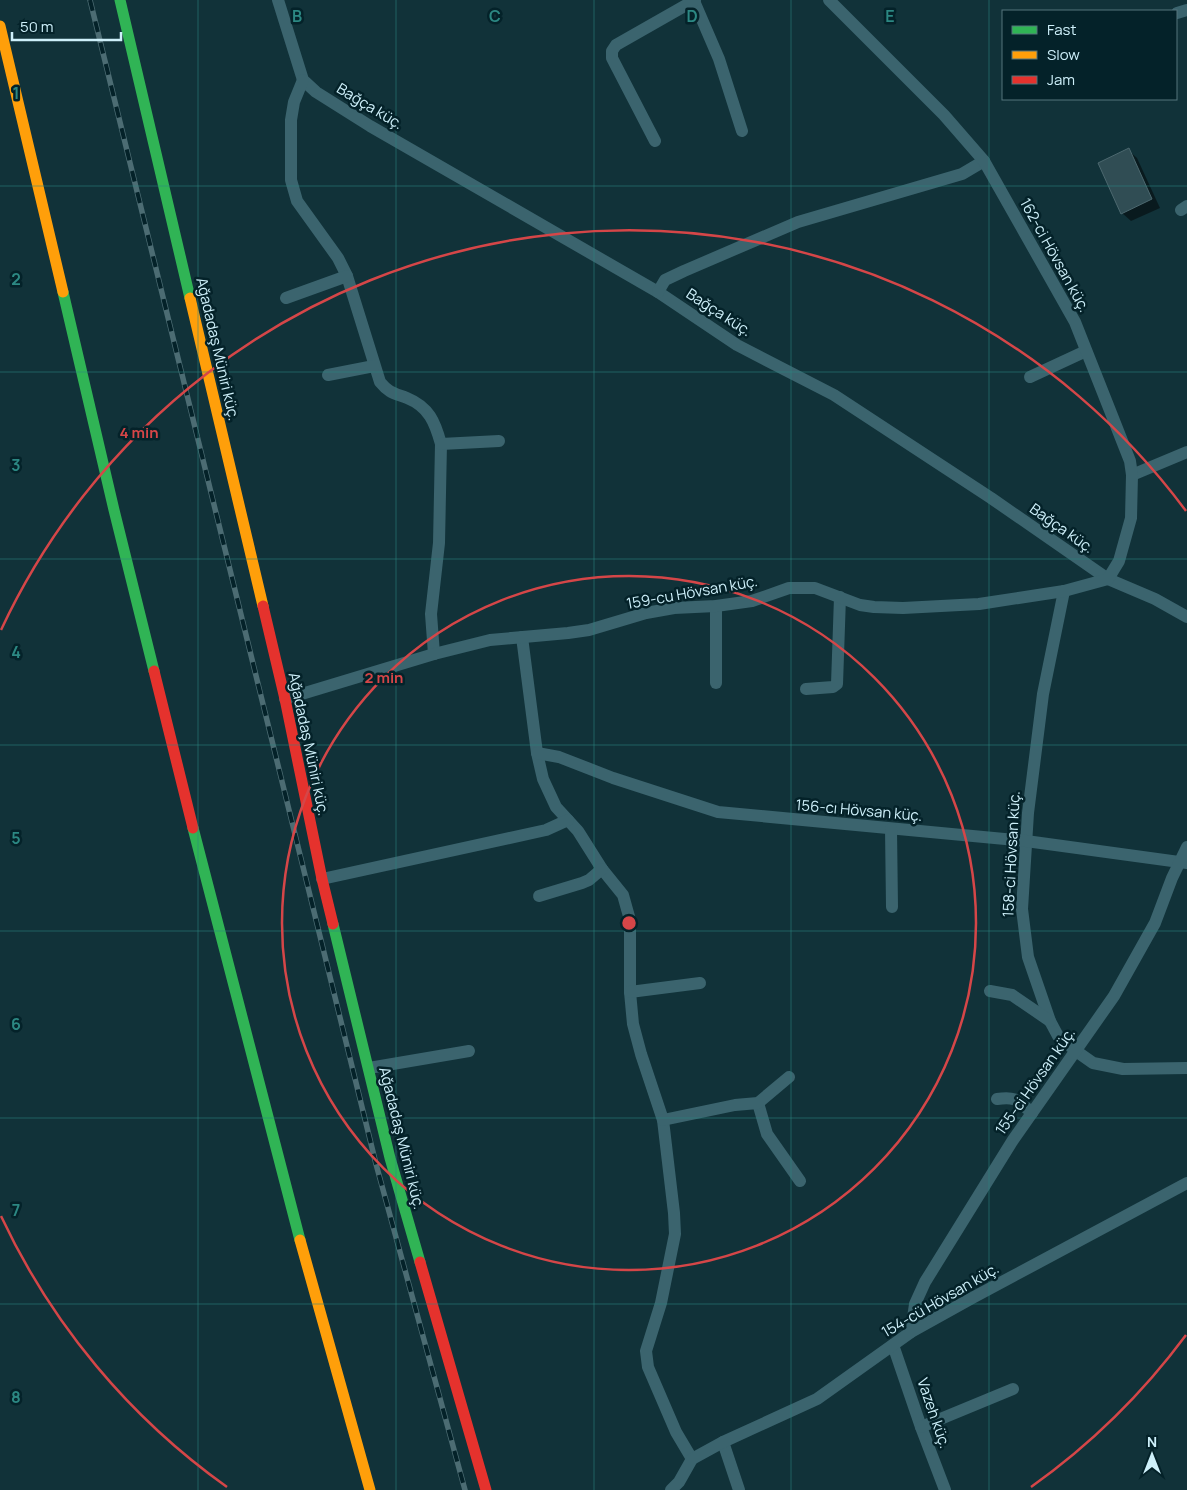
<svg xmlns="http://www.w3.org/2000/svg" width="1187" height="1490" font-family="Manrope,sans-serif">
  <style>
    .shadow { fill: #0007 }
    .building { fill: #304d54; stroke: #4c686f }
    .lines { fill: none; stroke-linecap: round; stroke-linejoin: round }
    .street { stroke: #3b646e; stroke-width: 12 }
    .fast { stroke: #30b455; stroke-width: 11 }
    .slow { stroke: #ff9f0a; stroke-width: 11 }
    .jam { stroke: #e5322d; stroke-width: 11 }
    .rail-casing { stroke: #4c6c73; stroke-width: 5.5 }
    .rail { stroke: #042229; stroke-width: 4; stroke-dasharray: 11; stroke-linecap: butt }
    .grid { fill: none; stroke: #2c8883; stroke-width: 1; stroke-opacity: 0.55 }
    .ring { fill: none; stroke: #d54648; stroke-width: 2.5 }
    .labels { text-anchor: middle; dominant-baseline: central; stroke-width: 5; stroke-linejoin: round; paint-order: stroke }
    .street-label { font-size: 15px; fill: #cef0fa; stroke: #042229 }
    .grid-label { font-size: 16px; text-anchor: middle; font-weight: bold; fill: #2c8883; stroke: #042229; stroke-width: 5; stroke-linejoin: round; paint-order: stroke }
    .centre { fill: #d54648; stroke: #042229; stroke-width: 2.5 }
    .ring-label { font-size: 15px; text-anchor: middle; font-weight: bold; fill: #d54648; stroke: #042229; stroke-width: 5; stroke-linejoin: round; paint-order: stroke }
  </style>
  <rect width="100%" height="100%" fill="#113239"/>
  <path class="shadow" d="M1128,150l9,8 23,50 -29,13 -9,-8z"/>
  <path class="building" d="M1129,148l23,51 -31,15 -23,-51z"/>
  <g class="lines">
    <g class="street">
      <path d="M278,0l25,80 13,12 54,34 288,166 79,53 97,50 157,103 117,81 47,20 32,18"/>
      <path d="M694,1l25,58 23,72"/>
      <path d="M1177,13l10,-3"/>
      <path d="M303,80l-9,22 -3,18v60l6,21 41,57 9,18 33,106c9,11 14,11 27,16 22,9 28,24 34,46l-2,99 -8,71 3,40"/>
      <path d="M655,141l-43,-83v-7l4,-6 79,-45"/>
      <path d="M1181,210l6,-4"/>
      <path d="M658,292l7,-12 19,-9 114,-49 164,-48 22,-13"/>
      <path d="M286,298l61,-22"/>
      <path d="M328,375l46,-9"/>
      <path d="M1030,377l56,-26"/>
      <path d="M441,444l58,-3"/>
      <path d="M1132,475l55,-23"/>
      <path d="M1064,591l-21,103 -15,119 -6,96 6,48 22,64 8,15 18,15 17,12 30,6 64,-1"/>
      <path d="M716,606v77"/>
      <path d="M522,637l15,116 6,26 13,28 22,24 24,38 21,26 7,25v72l3,32 8,30 22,66 11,93 1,21 -14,69 -15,48 2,16 28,65 16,27"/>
      <path d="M806,689l27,-2 4,-3 3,-87"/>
      <path d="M285,699l149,-45 56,-14 78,-7 21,-3 57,-17 28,-5 42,-2 36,-5 37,-13h26l45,17 14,2 29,1 76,-4 85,-13 44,-12 11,-18 12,-43 1,-43 -2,-14 -55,-139 -91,-161 -40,-46 -115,-115"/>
      <path d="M537,753l22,4 54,21 105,34 308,29 161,22"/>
      <path d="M891,829l1,78"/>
      <path d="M322,879l224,-49 22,-10"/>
      <path d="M539,896l43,-13 7,-3 13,-11"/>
      <path d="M990,991l22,4 38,26"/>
      <path d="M630,992l70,-9"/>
      <path d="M369,1068l100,-17"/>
      <path d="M997,1099c20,-3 21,2 35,14"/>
      <path d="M758,1103l9,31 33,47"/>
      <path d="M663,1120l72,-15 23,-2 31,-26"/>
      <path d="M911,1332l4,-28 10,-22 88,-142 101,-144 41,-73 17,-45 15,-31"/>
      <path d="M893,1345l28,82 24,63"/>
      <path d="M921,1427l92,-38"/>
      <path d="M723,1442l16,48"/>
      <path d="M671,1490l8,-8 13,-23 31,-17 94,-43 94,-67 63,-35 213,-114"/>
    </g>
    <g class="fast">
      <path d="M120,0l70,298"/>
      <path d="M63,292l51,218 40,161"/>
      <path d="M193,828l107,412"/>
      <path d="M333,924l57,234 30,104"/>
    </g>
    <g class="slow">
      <path d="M0,26l63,266"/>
      <path d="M190,298l73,308"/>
      <path d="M300,1240l70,250"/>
    </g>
    <g class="jam">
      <path d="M263,606l22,93 37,180 11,45"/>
      <path d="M154,671l39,157"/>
      <path d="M420,1262l66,228"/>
    </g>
    <defs>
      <path id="rail" d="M90,0l286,1164 89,326"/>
    </defs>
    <use href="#rail" class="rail-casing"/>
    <use href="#rail" class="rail"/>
  </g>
  <path class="grid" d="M198,0v1490M396,0v1490M594,0v1490M791,0v1490M989,0v1490M0,186h1187M0,372h1187M0,559h1187M0,745h1187M0,931h1187M0,1118h1187M0,1304h1187"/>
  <g class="ring">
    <circle cx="629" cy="923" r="347"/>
    <path d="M1186 1335A693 693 0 0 1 1031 1487M227 1487A693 693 0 0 1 1 1216M1 630A693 693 0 0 1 1186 511"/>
  </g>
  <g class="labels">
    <g class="street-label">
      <text transform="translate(370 106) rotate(31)">Bağça küç.</text>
      <text transform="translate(1055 255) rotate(61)">162-ci Hövsan küç.</text>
      <text transform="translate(719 312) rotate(33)">Bağça küç.</text>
      <text transform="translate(218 349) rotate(77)">Ağadadaş Müniri küç.</text>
      <text transform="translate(1062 528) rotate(35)">Bağça küç.</text>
      <text transform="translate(692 592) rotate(-10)">159-cu Hövsan küç.</text>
      <text transform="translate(309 744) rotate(78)">Ağadadaş Müniri küç.</text>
      <text transform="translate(859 810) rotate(5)">156-cı Hövsan küç.</text>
      <text transform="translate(1011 854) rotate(-87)">158-ci Hövsan küç.</text>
      <text transform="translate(1035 1081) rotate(-55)">155-ci Hövsan küç.</text>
      <text transform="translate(402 1138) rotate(76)">Ağadadaş Müniri küç.</text>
      <text transform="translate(940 1300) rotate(-30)">154-cü Hövsan küç.</text>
      <text transform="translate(934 1413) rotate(71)">Vazeh küç.</text>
    </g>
  </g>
  <g class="grid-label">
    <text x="297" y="22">B</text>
    <text x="495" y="22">C</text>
    <text x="692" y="22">D</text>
    <text x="890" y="22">E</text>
    <text x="16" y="99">1</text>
    <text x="16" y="285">2</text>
    <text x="16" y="471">3</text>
    <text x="16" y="658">4</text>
    <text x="16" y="844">5</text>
    <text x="16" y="1030">6</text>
    <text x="16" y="1216">7</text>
    <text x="16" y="1403">8</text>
  </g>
  <circle cx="629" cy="923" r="8" class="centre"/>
  <g class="ring-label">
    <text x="139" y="438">4 min</text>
    <text x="384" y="683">2 min</text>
  </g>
  <rect x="1002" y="10" width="175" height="90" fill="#042229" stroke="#55747d"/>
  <rect x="1012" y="26" width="25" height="8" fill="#30b455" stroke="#55747d"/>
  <text x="1047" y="35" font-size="15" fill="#cef0fa">Fast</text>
  <rect x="1012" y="51" width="25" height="8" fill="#ff9f0a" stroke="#55747d"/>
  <text x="1047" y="60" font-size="15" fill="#cef0fa">Slow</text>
  <rect x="1012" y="76" width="25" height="8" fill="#e5322d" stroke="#55747d"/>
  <text x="1047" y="85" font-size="15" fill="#cef0fa">Jam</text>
  <g transform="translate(1152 1455)" stroke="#042229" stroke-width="4" paint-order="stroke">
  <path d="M0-4L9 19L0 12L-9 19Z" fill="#cef0fa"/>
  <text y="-8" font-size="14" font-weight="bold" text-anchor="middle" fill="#cef0fa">N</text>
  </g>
  <path d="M12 32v8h109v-8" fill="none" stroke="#cef0fa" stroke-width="2.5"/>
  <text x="20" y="32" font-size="15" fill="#cef0fa" stroke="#042229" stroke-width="4" paint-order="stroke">50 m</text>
</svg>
